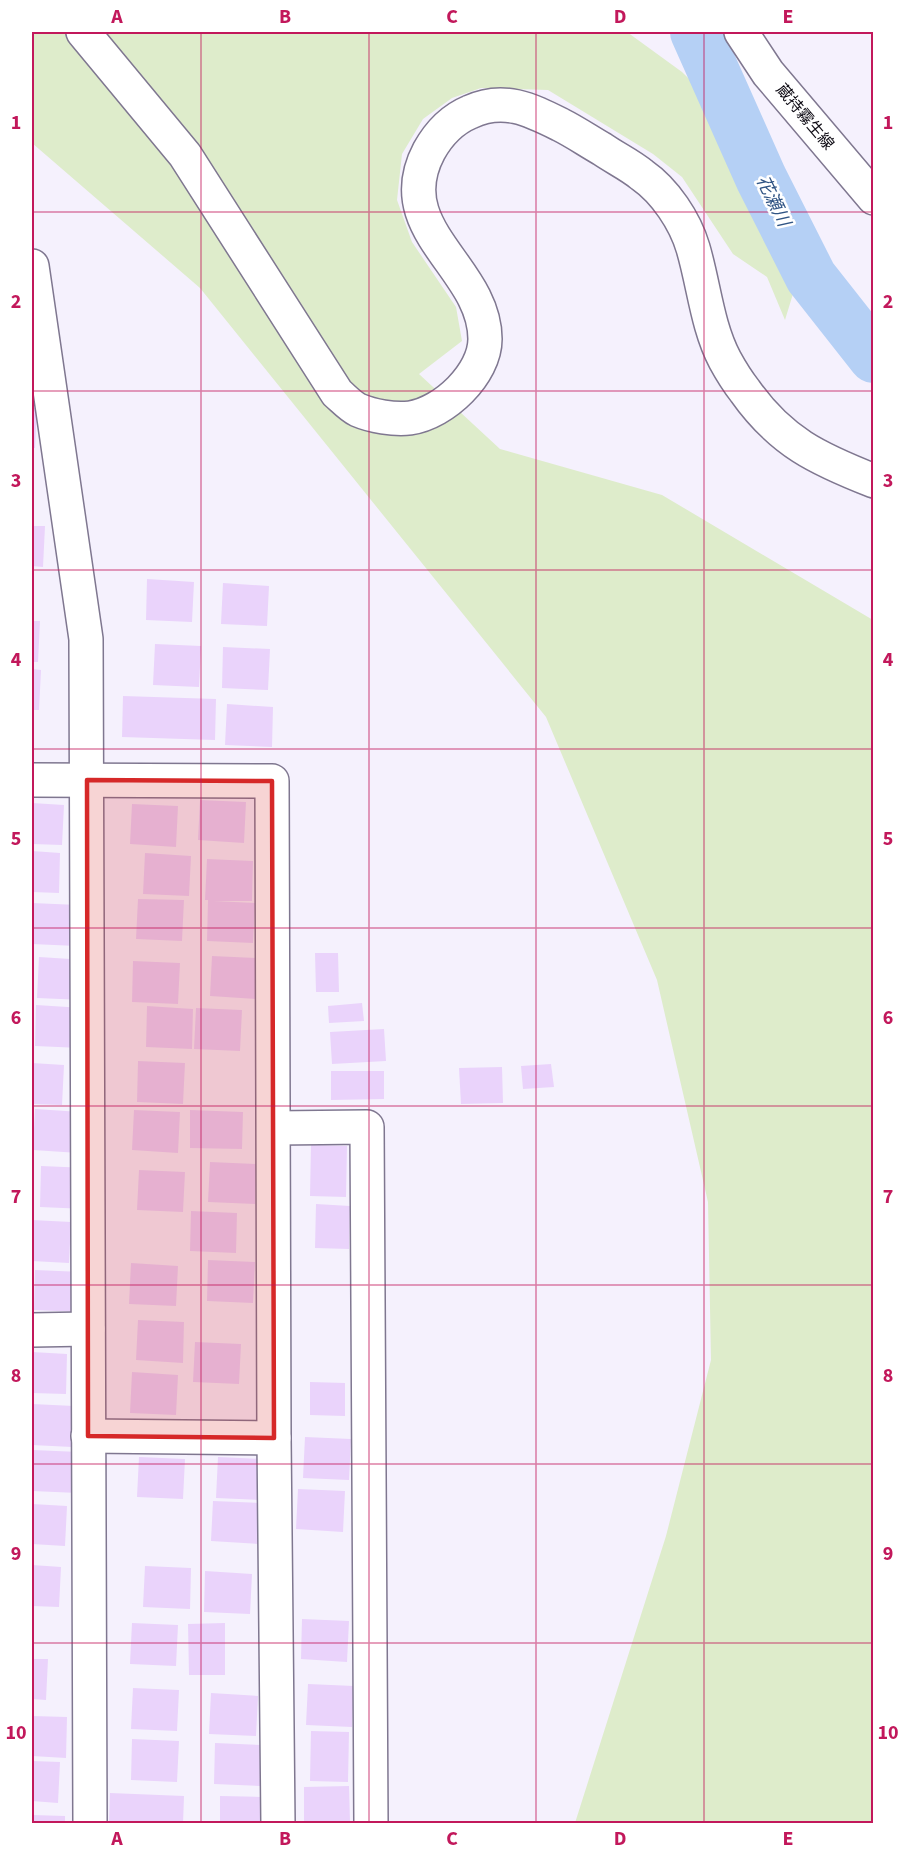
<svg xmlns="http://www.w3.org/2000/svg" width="905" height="1855" font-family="'Source Sans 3','Noto Sans JP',sans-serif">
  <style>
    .green { fill: #deeccb }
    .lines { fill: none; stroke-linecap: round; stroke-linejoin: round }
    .river { stroke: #b5d0f5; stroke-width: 52 }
    .building { fill: #ead3fb }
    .minor-casing { stroke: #7f7790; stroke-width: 36 }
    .tertiary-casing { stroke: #7f7790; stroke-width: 36 }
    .secondary-casing { stroke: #7f7790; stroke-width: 36 }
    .minor { stroke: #fff; stroke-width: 33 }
    .tertiary { stroke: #fff; stroke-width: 33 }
    .secondary { stroke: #fff; stroke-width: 33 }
    .marked { fill: #d62828; fill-opacity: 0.2; stroke: #d62828; stroke-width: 4.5; stroke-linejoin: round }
    .grid { fill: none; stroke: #c2185b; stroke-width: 1.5; stroke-opacity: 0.55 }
    .labels { text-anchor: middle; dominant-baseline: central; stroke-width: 5; stroke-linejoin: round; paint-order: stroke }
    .street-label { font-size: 16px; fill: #0d0a13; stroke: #fff }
    .water-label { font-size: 18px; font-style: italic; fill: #305484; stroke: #fff }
    .neatline { fill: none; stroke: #c2185b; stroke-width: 2 }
    .grid-label { font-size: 20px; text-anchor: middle; font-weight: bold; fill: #c2185b }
  </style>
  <rect width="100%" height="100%" fill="#f5f1fd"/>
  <path class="green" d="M32,32h595l55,40 39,38 25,41 53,123 -14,46 -18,-43 -34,-23 -51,-77 -29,-23 -105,-64 -67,-2 -29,10 -29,21 -21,35 -5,46 15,42 44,65 6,34 -43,33 81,75 162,46 211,125v1203h-298l91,-287 45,-176 -3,-158 -51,-222 -111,-263 -346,-429 -168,-145z"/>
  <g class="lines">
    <path class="river" d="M696,32l65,146 50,99 63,80"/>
  </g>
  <g class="building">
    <path d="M32,408h5l-2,40h-3z"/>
    <path d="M32,526h13l-2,41 -11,-1z"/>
    <path d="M147,579l47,3 -2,40 -46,-2z"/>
    <path d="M223,583l46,3 -2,40 -46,-2z"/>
    <path d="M32,621h8l-2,41h-6z"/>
    <path d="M155,644l46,2 -2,41 -46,-2z"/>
    <path d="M223,647l47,2 -2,41 -46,-2z"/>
    <path d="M32,669l9,1 -2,40h-7z"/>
    <path d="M123,696l93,3 -1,41 -93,-3z"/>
    <path d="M227,704l46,3 -1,40 -47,-2z"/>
    <path d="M200,800l46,2 -2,41 -46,-3z"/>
    <path d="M32,803l32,2 -2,40 -30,-1z"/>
    <path d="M132,804l46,2 -2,41 -46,-3z"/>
    <path d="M32,851l28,2 -1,40 -27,-1z"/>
    <path d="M145,853l46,3 -2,40 -46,-2z"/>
    <path d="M207,859l46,2 -1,40h-38l41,2 -2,40 -46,-2 1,-41h-3z"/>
    <path d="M138,899l46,1 -2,41 -46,-2z"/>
    <path d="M32,903l46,2 -1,41 -45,-2z"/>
    <path d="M315,953h23l1,39h-23z"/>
    <path d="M212,956l46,2 -1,41 -47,-3z"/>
    <path d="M39,957l47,3 -2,40 -47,-2z"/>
    <path d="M133,961l47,2 -2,41 -46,-2z"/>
    <path d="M362,1003l2,18 -35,2 -1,-17z"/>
    <path d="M36,1005l47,3 -2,40 -46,-2z"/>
    <path d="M147,1006l46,3 -1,40 -46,-2z"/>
    <path d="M196,1008l46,2 -2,41 -46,-2z"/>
    <path d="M384,1029l2,32 -54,3 -2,-32z"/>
    <path d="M138,1061l47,2 -2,41 -46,-2z"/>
    <path d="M32,1063l32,2 -2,40 -30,-1z"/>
    <path d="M551,1064l3,23 -31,2 -2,-23z"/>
    <path d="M502,1067l1,36 -42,1 -2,-36z"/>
    <path d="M331,1071h53v28l-53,1z"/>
    <path d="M35,1109l46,3 -2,41 -46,-3z"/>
    <path d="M134,1110l46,2 -2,41 -46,-3z"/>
    <path d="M190,1110l53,2 -1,37 -52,-1z"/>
    <path d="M311,1145l36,1 -1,51 -36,-1z"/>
    <path d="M210,1162l46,2 -1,40 -47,-2z"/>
    <path d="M41,1166l47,2 -2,41 -46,-2z"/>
    <path d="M139,1170l46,2 -2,40 -46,-2z"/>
    <path d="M316,1204l34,2 -1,43 -34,-1z"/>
    <path d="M191,1211l46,2 -1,40 -46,-2z"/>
    <path d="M32,1220l39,2 -2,41 -37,-2z"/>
    <path d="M208,1260l47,2 -2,41 -46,-2z"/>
    <path d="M131,1263l47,3 -2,40 -47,-2z"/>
    <path d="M35,1270l47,2 -2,40 -46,-2z"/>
    <path d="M138,1320l46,2 -1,41 -47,-3z"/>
    <path d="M195,1342l46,2 -2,40 -46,-2z"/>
    <path d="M32,1352l35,2 -1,40 -34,-1z"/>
    <path d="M132,1372l46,3 -2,40 -46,-2z"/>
    <path d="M310,1382l35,1v33l-35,-1z"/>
    <path d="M32,1404l42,2 -2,41 -40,-2z"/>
    <path d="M305,1437l46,2 -2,41 -46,-2z"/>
    <path d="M33,1450l46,2 -1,41 -46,-2z"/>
    <path d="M139,1457l46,2 -2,40 -46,-2z"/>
    <path d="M218,1457l46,2 -2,41 -46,-2z"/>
    <path d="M298,1489l47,2 -2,41 -47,-3z"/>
    <path d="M213,1501l46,2 -1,41 -47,-3z"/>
    <path d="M32,1504l35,2 -2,40 -33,-2z"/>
    <path d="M32,1565l29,2 -2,40 -27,-1z"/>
    <path d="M145,1566l46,2 -1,41 -47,-2z"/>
    <path d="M205,1571l47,3 -2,40 -46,-2z"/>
    <path d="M302,1619l47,2 -2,41 -46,-3z"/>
    <path d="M132,1623l46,2 -2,41 -46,-2z"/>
    <path d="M225,1623v52h-36l-1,-51z"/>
    <path d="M32,1659h16l-2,41 -14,-1z"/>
    <path d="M308,1684l46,2 -2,41 -46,-2z"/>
    <path d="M133,1688l46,2 -2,41 -46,-2z"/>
    <path d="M211,1693l47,3 -2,40 -47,-2z"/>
    <path d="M32,1716l35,1 -1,41 -34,-2z"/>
    <path d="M311,1731l38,1 -1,50 -38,-1z"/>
    <path d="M132,1739l47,2 -2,41 -46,-2z"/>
    <path d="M215,1743l47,2 -2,41 -46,-2z"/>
    <path d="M32,1761l28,1 -2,41 -26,-2z"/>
    <path d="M349,1786l1,36h-46v-35z"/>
    <path d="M110,1793l74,3 -1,28h-74z"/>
    <path d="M220,1796l42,1 -1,27h-41z"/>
    <path d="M32,1815l33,1v8h-33z"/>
  </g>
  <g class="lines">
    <defs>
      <g id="minor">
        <path d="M32,266l54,373 4,1185"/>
        <path d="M32,780l240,1 2,657 4,386"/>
        <path d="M274,1128l93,-1 4,697"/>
        <path d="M32,1330l56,-1"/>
        <path d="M88,1436l186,2"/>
      </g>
      <path id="tertiary" d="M83,32l102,123 152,238c6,5 13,13 21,17 14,6 36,10 52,8 34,-5 75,-44 75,-79 0,-72 -98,-109 -56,-188 10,-18 22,-31 41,-39 34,-16 61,-2 91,13 14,7 27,16 41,24 13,9 28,16 40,26 23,16 43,46 51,73 11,37 14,78 32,112 6,11 13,22 20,31 36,51 73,68 129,90"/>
      <path id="secondary" d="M741,32l27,41 106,125"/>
    </defs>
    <use href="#minor" class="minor-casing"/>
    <use href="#tertiary" class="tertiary-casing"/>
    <use href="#secondary" class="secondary-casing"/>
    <use href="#minor" class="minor"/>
    <use href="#tertiary" class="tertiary"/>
    <use href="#secondary" class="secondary"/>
  </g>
  <path class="marked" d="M87,780l185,1 2,657 -186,-2z"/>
  <path class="grid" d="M201,32v1792M369,32v1792M536,32v1792M704,32v1792M32,212h842M32,391h842M32,570h842M32,749h842M32,928h842M32,1106h842M32,1285h842M32,1464h842M32,1643h842"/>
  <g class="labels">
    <g class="street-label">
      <text transform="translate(805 117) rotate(50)">蔵持霧生線</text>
    </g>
    <g class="water-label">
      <text transform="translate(773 201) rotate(64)">花瀬川</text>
    </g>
  </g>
  <rect width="905" height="1855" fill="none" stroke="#ffffff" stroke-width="66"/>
  <rect x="33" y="33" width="839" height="1789" class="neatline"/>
  <g class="grid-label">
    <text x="117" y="23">A</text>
    <text x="285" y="23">B</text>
    <text x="452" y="23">C</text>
    <text x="620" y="23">D</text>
    <text x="788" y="23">E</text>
    <text x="16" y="129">1</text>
    <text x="888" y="129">1</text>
    <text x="16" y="308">2</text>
    <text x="888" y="308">2</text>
    <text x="16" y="487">3</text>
    <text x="888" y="487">3</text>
    <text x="16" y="666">4</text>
    <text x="888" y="666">4</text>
    <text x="16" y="845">5</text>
    <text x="888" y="845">5</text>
    <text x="16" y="1024">6</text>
    <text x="888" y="1024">6</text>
    <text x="16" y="1203">7</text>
    <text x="888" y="1203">7</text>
    <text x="16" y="1382">8</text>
    <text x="888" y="1382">8</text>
    <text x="16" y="1560">9</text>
    <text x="888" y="1560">9</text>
    <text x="16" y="1739">10</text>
    <text x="888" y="1739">10</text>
    <text x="117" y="1845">A</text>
    <text x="285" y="1845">B</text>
    <text x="452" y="1845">C</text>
    <text x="620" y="1845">D</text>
    <text x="788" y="1845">E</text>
  </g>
</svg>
